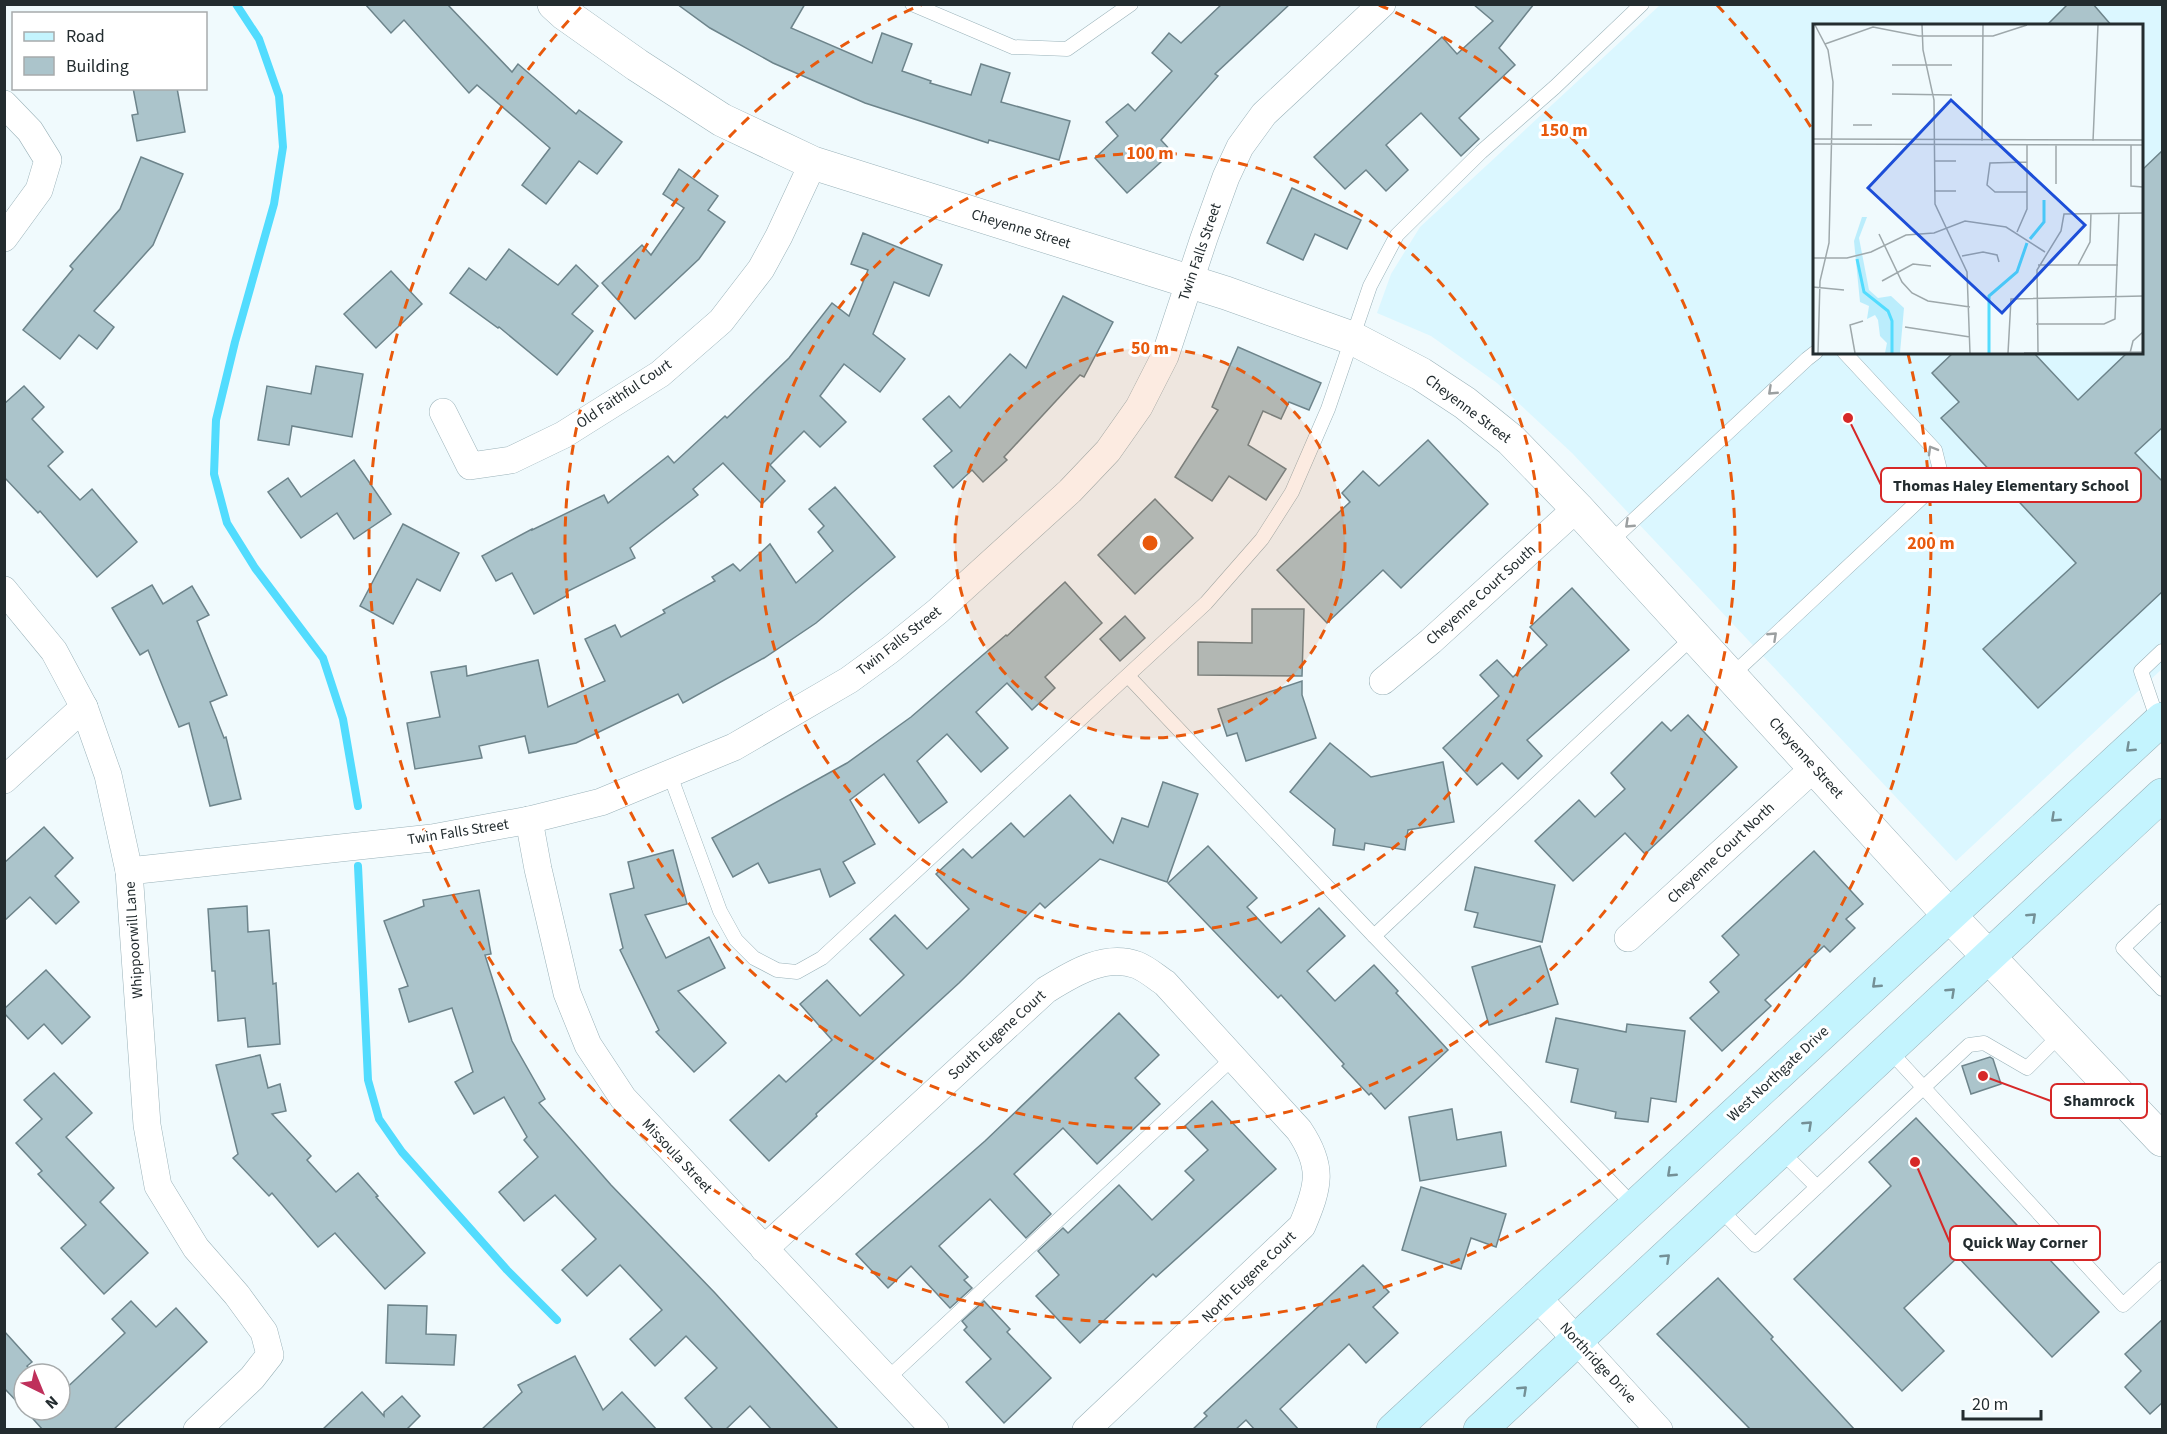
<svg xmlns="http://www.w3.org/2000/svg" width="2167" height="1434" font-family="'Source Sans 3',sans-serif">
  <style>
    .built { fill: #dbf7ff; fill-rule: evenodd }
    .lines { fill: none; stroke-linecap: round; stroke-linejoin: round }
    .stream { stroke: #52dcfe; stroke-width: 8 }
    .building { fill: #abc4cb; stroke: #6d848b; stroke-width: 1.5 }
    .service-casing { stroke: #9ab2b9; stroke-width: 15 }
    .minor-casing { stroke: #9ab2b9; stroke-width: 28 }
    .tertiary-casing { stroke: #9ab2b9; stroke-width: 34 }
    .secondary-casing { stroke: #9ab2b9; stroke-width: 34 }
    .service { stroke: #fff; stroke-width: 14 }
    .minor { stroke: #fff; stroke-width: 27 }
    .tertiary { stroke: #fff; stroke-width: 33 }
    .secondary { stroke: #c4f4fe; stroke-width: 33 }
    .oneway { stroke: #9ca0a1 }
    .oneway2 { stroke: #749096 }
    .ring { fill: none; stroke: #e8590c; stroke-width: 3; stroke-dasharray: 10 8 }
    .labels { text-anchor: middle; dominant-baseline: central; stroke-width: 6; stroke-linejoin: round; paint-order: stroke }
    .street-label { font-size: 15px; fill: #232c2f; stroke: #fff }
    .inset-river { fill: none; stroke: #52dcfe; stroke-width: 3 }
    .inset-road { fill: none; stroke: #9ea8ab; stroke-width: 1.5 }
    .view { fill: #1d4ed8; fill-opacity: 0.15; stroke: #1d4ed8; stroke-width: 3 }
    .inset-edge { fill: none; stroke: #232c2f; stroke-width: 3 }
    .centre { fill: #e8590c; stroke: #fff; stroke-width: 3 }
    .ring-label { font-size: 18px; text-anchor: middle; font-weight: bold; fill: #e8590c; stroke: #fff; stroke-width: 6; stroke-linejoin: round; paint-order: stroke }
    .leader { fill: none; stroke: #d62828; stroke-width: 2 }
    .callout-dot { fill: #d62828; stroke: #fff; stroke-width: 2 }
    .callout { fill: #fff; stroke: #d62828; stroke-width: 2 }
    .callout-label { font-size: 16px; text-anchor: middle; font-weight: bold; fill: #232c2f }
  </style>
  <rect width="100%" height="100%" fill="#f0fafd"/>
  <path class="built" d="M1660,5h502v664l-206,192 -384,-408 -75,-70 -66,-47 -54,-23 14,-39 29,-47zM1814,26h328v326h-328z"/>
  <g class="lines">
    <g class="stream">
      <path d="M236,4l23,35 20,57 4,51 -9,57 -39,138 -19,78 -2,54 13,49 28,45 68,90 20,61 15,87"/>
      <path d="M358,866l10,214 11,39 23,33 105,118 50,50"/>
    </g>
  </g>
  <g class="building">
    <path d="M365,4h82l65,68 6,-8 58,50 3,-4 43,32 -25,32 -18,-13 -33,43 -24,-19 28,-37 -73,-63 -8,8 -65,-73 -13,13z"/>
    <path d="M677,4h128l-14,24 81,35 10,-30 30,11 -10,27 29,10 -1,2 41,12 10,-31 29,9 -9,29 69,19 -11,39 -70,-20 -1,3 -123,-40 -92,-40 -63,-35z"/>
    <path d="M1222,4h68l-75,70 3,2 -57,64 11,12 -45,41 -32,-35 23,-22 -12,-14 22,-18 7,7 37,-40 -20,-18 17,-20 12,10z"/>
    <path d="M1473,4h61l-35,44 16,17 -56,53 20,21 -18,17 -40,-43 -35,32 22,25 -22,21 -20,-21 -21,19 -31,-32 128,-120 15,17 36,-33z"/>
    <path d="M2068,4h25l19,22h-66z"/>
    <path d="M133,88h44l8,44 -48,9 -5,-26 6,-1z"/>
    <path d="M2163,150v277l-28,26 28,29v109l-125,117 -55,-59 93,-86 -135,-145 18,-16 -27,-29 22,-21h79l45,48 50,-48h14v-182z"/>
    <path d="M141,157l42,17 -30,71 -59,66 20,16 -17,22 -18,-14 -19,24 -37,-29 50,-61 -3,-3 50,-57z"/>
    <path d="M679,169l39,27 -10,14 17,12 -26,37 -64,60 -33,-36 40,-38 9,10 33,-47 -21,-14z"/>
    <path d="M1292,188l69,32 -14,29 -32,-15 -12,26 -36,-17z"/>
    <path d="M863,233l79,32 -13,31 -35,-14 -21,52 32,25 -25,33 -36,-28 -24,32 26,26 -26,25 -16,-16 -34,34 15,16 -23,23 -39,-41 -30,26 5,6 -68,53 5,10 -69,34 2,3 -34,19 -22,-41 -16,8 -14,-25 50,-27v1l72,-35 4,8 60,-47 6,7 51,-47 2,2 62,-60 43,-55 17,13 19,-46 -17,-6z"/>
    <path d="M509,249l49,36 18,-20 22,21 -26,28 21,17 -36,44 -58,-48 -1,1 -48,-35 19,-25 17,12z"/>
    <path d="M391,271l31,33 -46,44 -32,-34z"/>
    <path d="M1063,296l50,26 -29,55 -4,-2 -76,82 3,3 -24,22 -11,-12 -19,18 -19,-22 18,-15 -29,-32 26,-23 11,12 50,-54 16,14z"/>
    <path d="M1238,347l83,36 -12,27 -20,-8 -8,17 -18,-8 -15,34 38,24 -20,31 -37,-24 -17,25 -37,-24 43,-67 -6,-3z"/>
    <path d="M316,366l47,8 -11,63 -60,-11 -3,19 -31,-5 9,-54 44,8z"/>
    <path d="M24,386l20,21 -12,12 31,33 -15,14 32,34 12,-11 45,53 -40,35 -57,-66 -2,2 -34,-36v-73z"/>
    <path d="M1428,440l60,64 -87,84 -18,-18 -56,53 -50,-53 73,-68 -8,-9 21,-22 16,15z"/>
    <path d="M354,460l37,54 -37,25 -17,-26 -36,25 -33,-46 20,-14 13,19z"/>
    <path d="M835,487l60,70 -79,66 -52,35 -81,45 -5,-9 -102,49 -47,10 -4,-17 -46,10 3,12 -67,11 -8,-46 33,-6 -9,-45 35,-6 1,10 71,-16 10,47 57,-26 -20,-42 30,-14 6,12 44,-24 -2,-3 52,-29 -3,-4 21,-13 7,7 30,-27 26,39 37,-32 -15,-19 6,-6 -15,-17z"/>
    <path d="M1155,499l38,39 -58,56 -37,-39z"/>
    <path d="M403,524l56,29 -19,38 -23,-12 -24,45 -33,-18z"/>
    <path d="M1065,582l37,41 -57,54 10,11 -23,22 -25,-27 -31,29 32,36 -27,24 -34,-38 -30,27 30,41 -28,21 -35,-49 -34,26 25,44 -32,18 12,21 -25,14 -10,-28 -51,14 -11,-20 -25,14 -21,-39 135,-75 64,-46 95,-82 1,1z"/>
    <path d="M152,585l11,19 29,-18 17,29 -12,6 30,74 -17,7 14,36 2,-1 15,62 -31,7 -21,-83 -10,4 -31,-77 -8,5 -28,-47z"/>
    <path d="M1572,588l57,62 -102,90 15,16 -24,23 -16,-16 -25,22 -34,-37 56,-52 -19,-21 17,-15 16,17 34,-32 -17,-18z"/>
    <path d="M1252,609h52l-2,67 -104,-1v-33l54,1z"/>
    <path d="M1125,616l20,22 -25,23 -20,-22z"/>
    <path d="M1302,681v14l14,43 -70,23 -9,-28 -10,3 -9,-27z"/>
    <path d="M1688,715l49,52 -92,87 -20,-21 -52,48 -38,-40 44,-41 16,17 30,-28 -14,-16 51,-51 9,9z"/>
    <path d="M1330,743l41,34 72,-15 11,60 -46,8 -3,20 -40,-7 -1,7 -31,-5 2,-16 -45,-37z"/>
    <path d="M1163,782l35,12 -31,88 -67,-23 -55,49 -5,-5 -81,80 -143,131 1,2 -48,45 -39,-41 49,-45 7,7 46,-42 -32,-36 27,-24 33,36 44,-41 -34,-36 25,-24 32,34 42,-40 -33,-35 27,-25 9,9 39,-35 13,14 46,-42 43,48 9,-25 26,9z"/>
    <path d="M44,827l29,31 -18,18 24,26 -23,22 -26,-27 -26,24v-58z"/>
    <path d="M1208,846l49,52 -10,9 34,36 38,-35 26,28 -38,35 28,30 39,-36 24,26 -2,2 52,57 -63,59 -14,-16 -2,2 -27,-29 2,-2 -63,-69 -3,3 -110,-115z"/>
    <path d="M673,850l14,54 -42,11 21,43 43,-21 16,31 -47,23 48,52 -32,29 -38,-40 3,-2 -39,-80 3,-2 -13,-54 24,-6 -6,-26z"/>
    <path d="M1814,851l49,53 -17,15 9,9 -25,24 -6,-6 -59,54 6,6 -49,45 -32,-33 29,-26 -9,-10 29,-27 -17,-19z"/>
    <path d="M1475,867l80,18 -13,57 -68,-15 4,-14 -13,-3z"/>
    <path d="M479,890l12,64 -6,1 27,86 33,58 -6,4 72,82 104,108 124,137h-67l-22,-24 -25,24h-11l-29,-32 32,-30 -31,-32 -31,30 -25,-27 32,-29 -42,-45 -33,31 -25,-26 34,-31 -41,-44 -31,26 -25,-29 39,-35 -14,-17 3,-3 -23,-40 -30,17 -19,-32 18,-10 -21,-64 -43,14 -10,-33 9,-3 -24,-65 40,-15 -1,-6z"/>
    <path d="M247,906l1,26 21,-2 4,54 3,-1 4,61 -32,3 -3,-29 -27,3 -3,-50h-3l-4,-62z"/>
    <path d="M1540,946l18,58 -69,21 -17,-58z"/>
    <path d="M46,970l44,47 -28,27 -18,-20 -16,15 -24,-26v-4z"/>
    <path d="M1119,1013l40,42 -24,23 25,26 -63,60 -34,-36 -49,46 37,40 -25,24 -36,-39 -51,47 29,31 -4,3 8,8 -22,20 -39,-42 -23,22 -32,-34 129,-113z"/>
    <path d="M1556,1018l70,14 1,-8 58,7 -9,71 -25,-4 -3,24 -33,-4 1,-6 -45,-10 7,-33 -32,-7z"/>
    <path d="M260,1055l8,33 12,-4 6,27 -14,3 39,42 -4,4 29,32 22,-19 20,23 -2,1 49,56 -40,36 -50,-56 -17,14 -46,-54 -3,3 -36,-38 5,-4 -22,-89z"/>
    <path d="M1990,1057l3,2 8,25 -30,10 -9,-28z"/>
    <path d="M54,1073l38,40 -26,24 48,51 -14,14 48,51 -44,41 -43,-46 25,-23 -48,-51 4,-3 -26,-28 26,-24 -18,-19z"/>
    <path d="M1212,1101l64,68 -120,108 -3,-3 -73,69 -44,-47 23,-21 -21,-24 25,-23 5,5 51,-48 33,35 42,-40 -9,-9 23,-21 -23,-24z"/>
    <path d="M1452,1109l5,31 44,-8 5,34 -86,15 -11,-64z"/>
    <path d="M1916,1118l183,194 -47,45 -94,-100 -54,51 40,43 -42,40 -108,-112 97,-93 -22,-24z"/>
    <path d="M1421,1187l85,27 -10,33 -25,-9 -10,31 -59,-19z"/>
    <path d="M1363,1265l26,27 -16,15 25,26 -32,30 -17,-19 -69,65 19,21h-44l-9,-10 -11,10h-43l15,-14 -3,-3z"/>
    <path d="M1718,1278l55,59 -2,2 84,91h-104l-94,-96z"/>
    <path d="M131,1301l25,26 20,-19 31,34 -94,88h-70l-18,-20h35v-16l65,-61 -13,-14z"/>
    <path d="M984,1301l26,28 -3,3 44,46 -47,45 -38,-41 25,-23 -27,-29 3,-3 -5,-6z"/>
    <path d="M388,1305l39,1 -1,28 30,1 -2,30 -68,-2z"/>
    <path d="M2163,1319v83l-13,12 -25,-27 16,-16 -16,-17z"/>
    <path d="M4,1331l28,31 -5,4 7,8h-10v35l-20,-21z"/>
    <path d="M575,1356l28,54 19,-18 35,38h-176l41,-38 -4,-7z"/>
    <path d="M362,1392l22,24v-4l18,-16 18,20 -14,14h-84z"/>
  </g>
  <g class="lines">
    <defs>
      <g id="service">
        <path d="M912,4l101,43 54,2 64,-45"/>
        <path d="M1609,543l198,-184 9,-7"/>
        <path d="M1128,676l246,260 320,-300"/>
        <path d="M1731,676l199,-186 10,-20 -5,-20 -91,-98"/>
        <path d="M2158,721l-17,-50 21,-20"/>
        <path d="M670,775l50,136 16,29 18,18 23,12 20,2 25,-14 384,-355 56,-64 30,-47 36,-83 42,-123 27,-51 84,-83 74,-65 87,-83"/>
        <path d="M2162,911l-39,37 39,41"/>
        <path d="M1374,936l261,271"/>
        <path d="M1889,1050l234,255 39,-36"/>
        <path d="M1781,1151l36,36"/>
        <path d="M1719,1208l36,37 214,-200 15,-2 43,25 35,-35"/>
        <path d="M887,1379l347,-322"/>
      </g>
      <g id="minor">
        <path d="M4,104l26,27 18,29 -9,30 -35,48"/>
        <path d="M443,412l27,54 41,-6 52,-25 97,-61 61,-53 40,-52 18,-33 34,-73"/>
        <path d="M4,590l50,61 30,56 24,68 21,96 18,254 11,61 38,62 41,47 27,37 6,23 -18,23 -55,52"/>
        <path d="M1383,681l48,-40 146,-133"/>
        <path d="M4,780l80,-73"/>
        <path d="M529,820l9,49 29,124 21,52 35,53 312,332"/>
        <path d="M129,871l303,-33 97,-18 72,-18 133,-55 115,-67 41,-30 48,-39 132,-120 38,-40 31,-44 26,-51 39,-118 22,-61 14,-30 24,-33 118,-110"/>
        <path d="M1628,938l186,-170"/>
        <path d="M764,1249l282,-259c26,-16 59,-37 91,-25 10,4 19,12 28,18l134,147c25,37 20,56 3,96l-216,204"/>
        <path d="M1537,1297l122,133"/>
      </g>
      <path id="tertiary" d="M554,4l11,10 72,51 85,55 91,43 413,130 126,45 69,36 44,29 46,37 66,68 373,408 212,224"/>
      <g id="secondary">
        <path d="M1393,1430l769,-711"/>
        <path d="M1480,1430l682,-635"/>
      </g>
    </defs>
    <use href="#service" class="service-casing"/>
    <use href="#minor" class="minor-casing"/>
    <use href="#tertiary" class="tertiary-casing"/>
    <use href="#secondary" class="secondary-casing"/>
    <use href="#service" class="service"/>
    <use href="#minor" class="minor"/>
    <use href="#tertiary" class="tertiary"/>
    <use href="#secondary" class="secondary"/>
  </g>
  <defs><path id="oneway-chevron" d="M-2-3.5L2.5 0L-2 3.5" fill="none" stroke-width="1.6" stroke-linecap="round" stroke-linejoin="round" transform="scale(1.5)"/></defs>
  <g class="oneway">
    <use href="#oneway-chevron" transform="translate(1772 391) rotate(137)"/>
    <use href="#oneway-chevron" transform="translate(1932 450) rotate(-120)"/>
    <use href="#oneway-chevron" transform="translate(1629 524) rotate(137)"/>
    <use href="#oneway-chevron" transform="translate(1773 636) rotate(-43)"/>
  </g>
  <g class="oneway2">
    <use href="#oneway-chevron" transform="translate(2130 748) rotate(137)"/>
    <use href="#oneway-chevron" transform="translate(2055 818) rotate(137)"/>
    <use href="#oneway-chevron" transform="translate(2032 917) rotate(-43)"/>
    <use href="#oneway-chevron" transform="translate(1876 984) rotate(137)"/>
    <use href="#oneway-chevron" transform="translate(1951 992) rotate(-43)"/>
    <use href="#oneway-chevron" transform="translate(1808 1125) rotate(-43)"/>
    <use href="#oneway-chevron" transform="translate(1671 1173) rotate(137)"/>
    <use href="#oneway-chevron" transform="translate(1666 1258) rotate(-43)"/>
    <use href="#oneway-chevron" transform="translate(1523 1390) rotate(-43)"/>
  </g>
  <circle cx="1150" cy="543" r="195" fill="#e8590c" fill-opacity=".12"/>
  <g class="ring">
    <circle cx="1150" cy="543" r="195"/>
    <circle cx="1150" cy="543" r="390"/>
    <path d="M1379 5A585 585 0 1 1 921 5"/>
    <path d="M1717 5A781 781 0 0 1 1812 129M1908 354A781 781 0 1 1 583 5"/>
  </g>
  <g class="labels">
    <g class="street-label">
      <text transform="translate(1021 229) rotate(17)">Cheyenne Street</text>
      <text transform="translate(1200 252) rotate(-71)">Twin Falls Street</text>
      <text transform="translate(624 394) rotate(-34)">Old Faithful Court</text>
      <text transform="translate(1468 409) rotate(37)">Cheyenne Street</text>
      <text transform="translate(1481 595) rotate(-42)">Cheyenne Court South</text>
      <text transform="translate(899 641) rotate(-38)">Twin Falls Street</text>
      <text transform="translate(1806 758) rotate(48)">Cheyenne Street</text>
      <text transform="translate(458 832) rotate(-9)">Twin Falls Street</text>
      <text transform="translate(1721 853) rotate(-43)">Cheyenne Court North</text>
      <text transform="translate(134 940) rotate(-94)">Whippoorwill Lane</text>
      <text transform="translate(997 1035) rotate(-42)">South Eugene Court</text>
      <text transform="translate(1778 1074) rotate(-43)">West Northgate Drive</text>
      <text transform="translate(677 1156) rotate(47)">Missoula Street</text>
      <text transform="translate(1249 1277) rotate(-44)">North Eugene Court</text>
      <text transform="translate(1598 1363) rotate(47)">Northridge Drive</text>
    </g>
  </g>
  <g transform="translate(1813 24)">
    <rect width="330" height="330" fill="#f0fafd"/>
    <path d="M49,193h5l-8,21 10,52 9,8 13,-2 13,12 -4,45h-15l2,-10 -7,-7 -2,-16 -3,-5 -8,4 2,-13 -9,-4 -6,-61z" fill="#bbedfc"/>
    <path class="inset-river" d="M217,215l14,-17v-22M44,235l7,33 24,19 4,10v32M176,329v-57l28,-24 10,-29"/>
    <path class="inset-road" d="M2,1l13,25 5,32 -4,161 -9,38 -2,72M109,1l1,25 11,50 1,104 32,68 3,81M12,20l48,-17 46,9h74l34,-11M79,41h60M79,70l60,1M40,101h19M0,115l330,1M169,117l1,-116M280,117l5,-116M0,120l330,1M318,121v41l12,1M121,137h22M214,138l-37,1 -3,22 8,7h32M243,160v-39M121,167h22M204,208l10,-23v-64M66,210l23,48 10,11 16,8 42,6M149,232l21,-4 14,3 2,7M0,234h34l24,-6 35,-17 28,-2 31,-12 41,6 39,25M225,241h80M265,241l12,-23 1,-29M69,257l31,-17 18,2M0,263l31,3M223,300h68l11,-5 4,-106M92,303l65,10M225,328l-1,-82 24,-39 3,-17 79,-1M42,329l-5,-28 13,-4M195,329l3,-54 132,-3M211,329l119,-1M317,329l3,-12 10,-9"/>
    <path class="view" d="M138,76l134,125 -83,88 -134,-125z"/>
    <rect width="330" height="330" class="inset-edge"/>
  </g>
  <circle cx="1150" cy="543" r="9" class="centre"/>
  <g class="ring-label">
    <text x="1564" y="136">150 m</text>
    <text x="1150" y="159">100 m</text>
    <text x="1150" y="354">50 m</text>
    <text x="1931" y="549">200 m</text>
  </g>
  <path class="leader" d="M1848 418L1881 485M1983 1076L2051 1101M1915 1162L1950 1243"/>
  <g class="callout-dot">
    <circle cx="1848" cy="418" r="6"/>
    <circle cx="1983" cy="1076" r="6"/>
    <circle cx="1915" cy="1162" r="6"/>
  </g>
  <g class="callout">
    <rect x="1881" y="468" width="260" height="34" rx="6"/>
    <rect x="2051" y="1084" width="96" height="34" rx="6"/>
    <rect x="1950" y="1226" width="150" height="34" rx="6"/>
  </g>
  <g class="callout-label">
    <text x="2011" y="491">Thomas Haley Elementary School</text>
    <text x="2099" y="1106">Shamrock</text>
    <text x="2025" y="1248">Quick Way Corner</text>
  </g>
  <rect width="2167" height="1434" fill="none" stroke="#232c2f" stroke-width="12"/>
  <rect x="12" y="12" width="195" height="78" fill="#ffffff" stroke="#a7abac" stroke-width="1.5"/>
  <rect x="24" y="32" width="30" height="9" fill="#c4f4fe" stroke="#a7abac" stroke-width="1.5"/>
  <text x="66" y="42" font-size="18" fill="#232c2f">Road</text>
  <rect x="24" y="57" width="30" height="18" fill="#abc4cb" stroke="#a7abac" stroke-width="1.5"/>
  <text x="66" y="72" font-size="18" fill="#232c2f">Building</text>
  <g transform="translate(42 1392) rotate(137)"><circle r="28" fill="#ffffff" stroke="#a7abac" stroke-width="1.5"/>
  <path d="M0-4.5L10 22L0 15L-10 22Z" fill="#bf305b"/>
  <text y="-9" font-size="16" font-weight="bold" text-anchor="middle" fill="#232c2f">N</text>
  </g>
  <path d="M1963 1410v9h78v-9" fill="none" stroke="#232c2f" stroke-width="3"/>
  <text x="1972" y="1410" font-size="18" fill="#232c2f" stroke="#ffffff" stroke-width="4.5" paint-order="stroke">20 m</text>
</svg>
